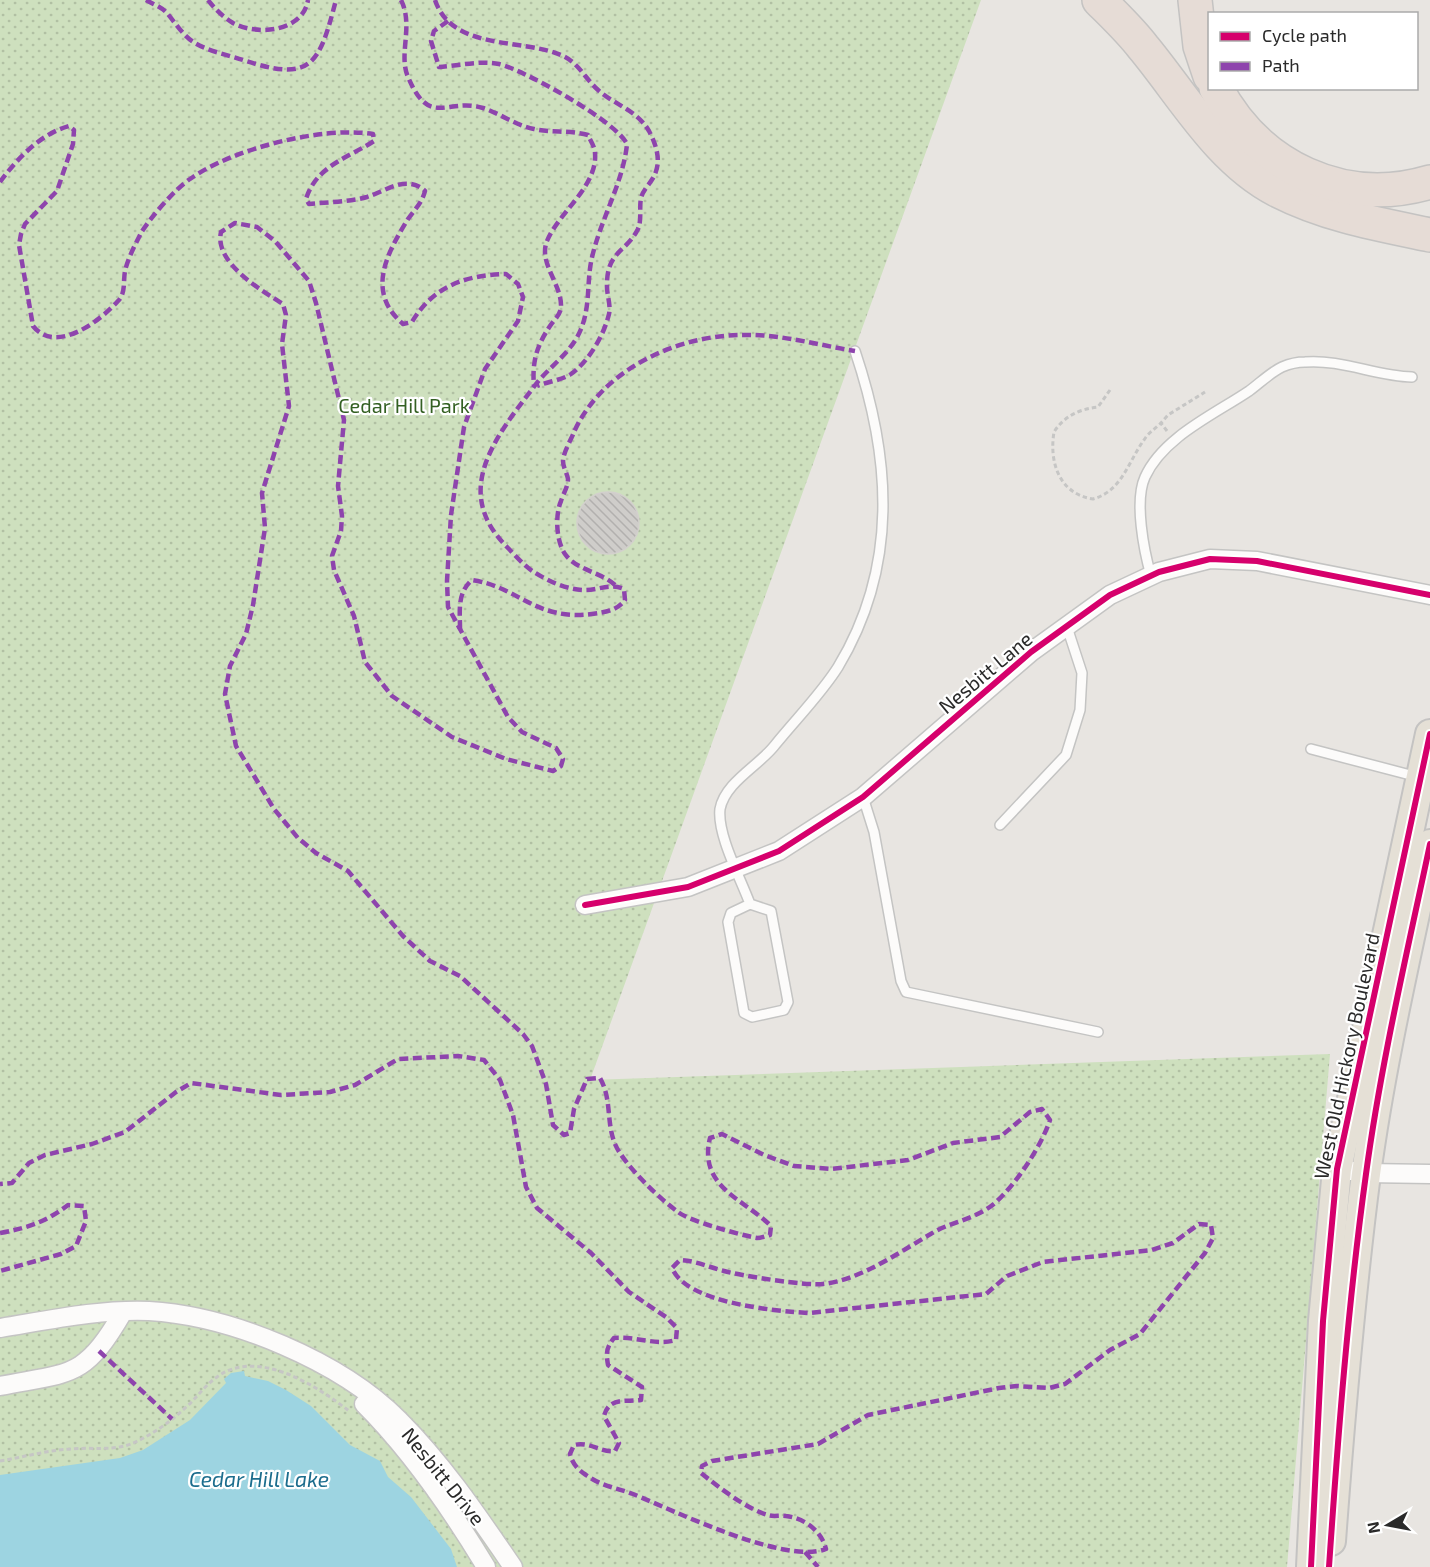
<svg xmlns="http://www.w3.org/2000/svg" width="1430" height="1567" font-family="'Exo 2',sans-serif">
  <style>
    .park { fill: url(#park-dots) }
    .water { fill: #9dd4e1 }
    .building { fill: url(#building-back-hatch); stroke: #d3d0cd; stroke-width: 1.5 }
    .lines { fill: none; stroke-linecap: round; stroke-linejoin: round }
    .lane-casing { stroke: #c4c4c3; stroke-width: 12 }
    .street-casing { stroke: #c4c4c3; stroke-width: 21 }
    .primary-casing { stroke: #c4c3c2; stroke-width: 32 }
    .highway-casing { stroke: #c4c3c2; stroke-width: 36 }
    .path { stroke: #c6c6c5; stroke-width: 3; stroke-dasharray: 4.5 3; stroke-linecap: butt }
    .lane { stroke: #fcfbfa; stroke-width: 9 }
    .street { stroke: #fcfbfa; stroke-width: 18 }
    .primary { stroke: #e5e0d6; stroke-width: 28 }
    .highway { stroke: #e6dcd6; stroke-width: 33 }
    .quiet { stroke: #8e44ad; stroke-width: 4.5; stroke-dasharray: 9 4.5; stroke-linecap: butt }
    .cycleway-casing { stroke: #fff; stroke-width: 10 }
    .cycleway { stroke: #d6006c; stroke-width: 6 }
    .labels { text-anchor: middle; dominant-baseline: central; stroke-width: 4.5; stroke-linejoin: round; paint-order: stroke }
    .park-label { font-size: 20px; fill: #336022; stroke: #fff }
    .street-label { font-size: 20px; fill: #2a2a2a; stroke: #fff }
    .water-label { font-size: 21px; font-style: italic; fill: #1c6d8d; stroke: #fff }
  </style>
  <defs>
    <pattern id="park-dots" width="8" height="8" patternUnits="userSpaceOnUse" patternTransform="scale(1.5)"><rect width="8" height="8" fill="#cee0be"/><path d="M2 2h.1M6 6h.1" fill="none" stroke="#b1c0a3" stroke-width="1.8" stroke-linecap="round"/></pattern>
    <pattern id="building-back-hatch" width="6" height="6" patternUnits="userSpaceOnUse" patternTransform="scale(1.5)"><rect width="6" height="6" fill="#cfcdca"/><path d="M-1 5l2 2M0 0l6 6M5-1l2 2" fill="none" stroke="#b2b0ae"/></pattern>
  </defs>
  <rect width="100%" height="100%" fill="#e8e5e1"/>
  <path class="park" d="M0,0h981l-391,1080 740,-26 -43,513h-1287z"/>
  <path class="water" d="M244,1371l1,5 23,5 18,9 25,16 39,39 30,16 8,16 23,20 40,52 6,18h-457v-92l120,-17 23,-8 47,-30 36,-37 -2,-4 7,-6z"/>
  <circle class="building" cx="608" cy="523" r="31"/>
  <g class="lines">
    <defs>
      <g id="lane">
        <path d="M1151,576c-7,-25 -17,-75 -6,-99 18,-40 70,-63 104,-86 11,-8 22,-19 33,-24 7,-3 16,-5 23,-5 36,-3 71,14 107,15"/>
        <path d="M1311,749l107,28"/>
        <path d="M863,797l11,35 27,149 5,11 192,40"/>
        <path d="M1000,825l66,-70 14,-45 2,-37 -15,-46"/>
        <path d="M750,904l21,7 17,91 -4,8 -32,7 -8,-4 -16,-91 3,-9 19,-9c-9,-25 -33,-69 -30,-95 5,-27 40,-44 55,-64 21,-26 46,-51 63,-78 61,-101 53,-209 17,-316"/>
      </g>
      <g id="street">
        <path d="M585,905l103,-18 91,-36 84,-54 168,-145 79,-57 49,-23 51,-13 47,2 173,34"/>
        <path d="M1337,1169l29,4 64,1"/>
        <path d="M0,1328c49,-8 100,-19 149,-17 83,5 191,50 250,109 44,44 79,96 114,147"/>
        <path d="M0,1386c72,-14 84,-7 123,-74"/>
        <path d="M364,1404c48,48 87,105 122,163"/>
      </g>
      <g id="primary">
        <path d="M1331,1541c9,-122 19,-245 35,-367 15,-111 41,-221 64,-330"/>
        <path d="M1311,1567l12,-246 14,-152 93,-435"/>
      </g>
      <g id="highway">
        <path d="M1099,0c15,15 31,30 44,47 40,48 76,113 134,143 49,25 100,34 153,45"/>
        <path d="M1195,0l5,46 10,30"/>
        <path d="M1216,88c42,79 127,120 214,94"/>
      </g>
    </defs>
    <use href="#lane" class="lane-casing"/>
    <use href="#street" class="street-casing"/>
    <use href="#primary" class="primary-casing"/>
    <use href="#highway" class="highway-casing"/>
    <g class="path">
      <path d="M1110,390l-12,17c-18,2 -34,9 -44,25 -5,30 5,62 39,67 29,-8 35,-37 51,-59 4,-7 11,-11 17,-17"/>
      <path d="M1167,431l-6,-8 7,-8 37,-23"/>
      <path d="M0,1461c24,-4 48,-11 72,-12 20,-2 40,2 59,-5 19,-8 38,-21 53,-35 12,-10 20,-23 33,-32 40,-30 100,9 132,34"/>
    </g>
    <use href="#lane" class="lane"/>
    <use href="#street" class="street"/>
    <use href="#primary" class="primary"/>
    <use href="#highway" class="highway"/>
    <g class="quiet">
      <path d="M146,0c7,4 15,7 20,12 9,10 17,24 29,31 13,8 33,12 48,17 69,23 76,5 93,-60"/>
      <path d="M208,0c7,9 15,17 25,23 24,13 70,9 75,-23"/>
      <path d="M401,0c13,26 -3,54 7,77 22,52 39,20 75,31 18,6 32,17 51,21 18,4 36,1 54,6 2,5 7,12 7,18 3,33 -36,59 -48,88 -9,22 15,43 14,66 0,7 -7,13 -11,19 -14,21 -18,36 -16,61"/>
      <path d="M435,0c17,51 86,38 126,55 17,7 23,22 36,34 17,16 39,20 52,42 8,15 13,32 4,47 -4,7 -10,12 -12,20 -2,10 1,22 -3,31 -12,24 -32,22 -31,58 0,8 4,19 2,27 -5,21 -20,47 -38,60 -9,6 -24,8 -34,12"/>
      <path d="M448,21l-14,10 -3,10 8,26c18,-1 42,-7 60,-3 25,6 117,57 128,80 -4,40 -28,78 -36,118 -4,22 -1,45 -10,67 -10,25 -33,38 -48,59 -39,51 -81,104 -26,159 8,8 17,19 27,25 14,9 33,18 51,18 14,0 25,-7 39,-1l1,11c-9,11 -19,12 -33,14 -57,7 -73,-27 -120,-34 -15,13 -12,30 -12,49"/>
      <path d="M0,182c17,-23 40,-48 69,-56l5,4 -1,14 -16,47 -32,33 -4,10 -2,11 14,81c23,29 67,-5 85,-25 8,-8 5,-20 7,-30 3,-13 10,-26 16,-38 9,-15 34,-44 49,-54 42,-30 131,-53 183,-45l1,7c-26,17 -58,25 -68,58l3,5c19,-2 40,-2 58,-7 19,-6 40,-23 58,-6 -3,12 -10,18 -17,28 -22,36 -42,73 -5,105l9,-2c21,-36 54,-47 94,-48l12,10 5,13 -5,24 -33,48 -21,58 -13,88 -4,66 1,26 60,110 14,15 34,16 7,11 -2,7 -8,5 -47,-12 -54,-22 -60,-41 -27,-34 -11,-46 -20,-46 -2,-14 9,-25 1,-15 -4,-30 6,-66 -28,-117 -7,-22 -34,-40 -18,-14 -22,-4 -14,9c-7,31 40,58 62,72l3,11 -4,29 7,62 -27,87 3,35 -12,77 -7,29 -16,32 -5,28 11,52 38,63 24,29 18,15 32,18 55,65 27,25 30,15 63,58 9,12 14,38 7,41 11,10 6,-2 4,-24 13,-30 13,-1c12,21 6,44 15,66 9,21 45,55 63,68 11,9 63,23 79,26 4,0 9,-2 13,-3l1,-9c-27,-27 -73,-39 -61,-88l12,-4 42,21 30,11 37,3 77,-9 45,-17 47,-6 30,-25 12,-3 8,11c-9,27 -34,64 -55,83 -19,16 -41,18 -61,29 -33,19 -73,48 -111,52 -17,2 -81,-8 -99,-13 -16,-4 -27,-10 -44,-11l-8,8c14,35 102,43 137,45l177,-19 21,-18 36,-14 109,-12 21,-7 26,-19 12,1 2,13 -8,15 -65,81 -30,16 -45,34 -16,4 -32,-2 -18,2 -131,27 -50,29 -106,17 -10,5 -1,7c16,13 47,37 67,42 5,2 12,0 18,1 19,2 36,16 40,33 -41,16 -151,-38 -193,-55 -16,-6 -32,-8 -47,-19 -8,-5 -14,-12 -16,-21l4,-9c16,-4 26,8 41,6l4,-8 -15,-27c5,-19 20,-14 37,-16l1,-13 -34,-22c-2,-12 -2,-17 6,-27 21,-2 42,8 62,2l1,-12 -11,-11 -37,-25 -38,-39 -54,-45 -11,-21 -13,-72 -13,-35 -16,-20 -26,-4 -60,3 -43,26 -25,7 -49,3 -90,-12 -15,9 -51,40 -33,12 -47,11 -16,8 -17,20 -12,1"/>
      <path d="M615,585c-14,-13 -39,-15 -50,-31 -9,-13 -10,-39 -4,-53 2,-7 7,-14 7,-22 -1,-6 -5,-12 -5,-18 0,-8 8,-21 11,-29 28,-62 102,-97 169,-97 38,-1 75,10 112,16"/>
      <path d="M0,1233c27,-5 46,-11 68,-28l16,1 2,15 -10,25 -15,8 -61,17"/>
      <path d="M99,1351l73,68"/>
      <path d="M805,1552l13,15"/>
    </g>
    <defs>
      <g id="cycleway">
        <path d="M585,905l103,-18 91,-36 84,-54 168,-145 79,-57 49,-23 51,-13 47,2 173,34"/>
        <path d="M1311,1567l12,-246 14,-152 93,-435"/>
        <path d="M1329,1567c9,-131 19,-263 37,-393 15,-111 41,-221 64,-330"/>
      </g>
    </defs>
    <use href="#cycleway" class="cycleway-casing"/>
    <use href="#cycleway" class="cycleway"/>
  </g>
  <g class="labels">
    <g class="park-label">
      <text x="404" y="405">Cedar Hill Park</text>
    </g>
    <g class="street-label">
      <text transform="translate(985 672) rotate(-40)">Nesbitt Lane</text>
      <text transform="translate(1346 1056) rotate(-78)">West Old Hickory Boulevard</text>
      <text transform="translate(444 1476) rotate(51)">Nesbitt Drive</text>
    </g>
    <g class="water-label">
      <text x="259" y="1478">Cedar Hill Lake</text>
    </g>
  </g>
  <rect x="1208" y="12" width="210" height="78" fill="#ffffff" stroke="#aaaaaa" stroke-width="1.5"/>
  <rect x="1220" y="32" width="30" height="9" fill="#d6006c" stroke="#aaaaaa" stroke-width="1.5"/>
  <text x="1262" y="42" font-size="18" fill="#2a2a2a">Cycle path</text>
  <rect x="1220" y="62" width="30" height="9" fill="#8e44ad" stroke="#aaaaaa" stroke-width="1.5"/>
  <text x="1262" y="72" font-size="18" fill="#2a2a2a">Path</text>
  <g transform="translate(1388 1525) rotate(260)" stroke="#ffffff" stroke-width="4.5" paint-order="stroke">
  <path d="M0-4.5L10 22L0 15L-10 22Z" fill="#2a2a2a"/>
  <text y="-9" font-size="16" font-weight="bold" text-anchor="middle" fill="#2a2a2a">N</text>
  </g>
</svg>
